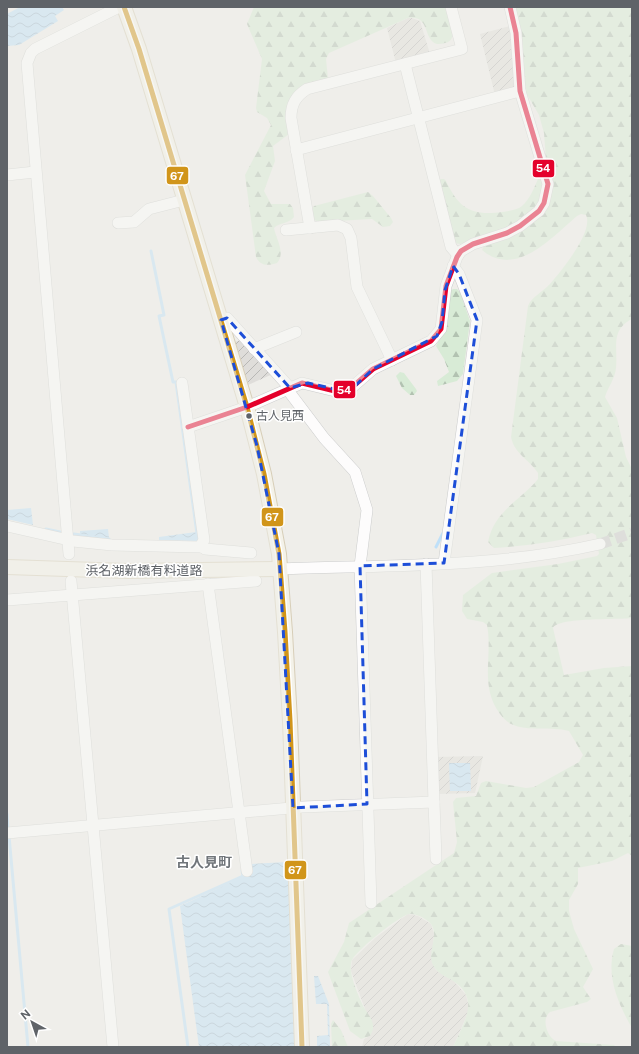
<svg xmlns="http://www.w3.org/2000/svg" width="639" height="1054" font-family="'Public Sans','Noto Sans JP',sans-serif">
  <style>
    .industrial { fill: url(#industrial-furrows) }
    .forest { fill: url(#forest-firs) }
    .water { fill: url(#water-waves) }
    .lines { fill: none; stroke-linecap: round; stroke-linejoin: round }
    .stream { stroke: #bfe0f9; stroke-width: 3 }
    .minor-tunnel { stroke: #cbcbca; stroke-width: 11; stroke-dasharray: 11 5.5; stroke-linecap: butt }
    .minor-casing { stroke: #cbcccc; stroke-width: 12 }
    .major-casing { stroke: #d7ceb8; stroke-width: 16 }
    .minor { stroke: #fdfcfc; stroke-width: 11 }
    .major { stroke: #f4f2e9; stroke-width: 14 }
    .bus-1-casing { stroke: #fff; stroke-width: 8 }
    .bus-2-casing { stroke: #fff; stroke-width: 8 }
    .bus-1 { stroke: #d1951a; stroke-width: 5 }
    .bus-2 { stroke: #e4002b; stroke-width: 5 }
    .marked { fill: none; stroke: #1d4ed8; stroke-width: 3; stroke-dasharray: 8 5; stroke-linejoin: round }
    .bus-dot { fill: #5f6368; stroke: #fff; stroke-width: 1.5 }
    .labels { text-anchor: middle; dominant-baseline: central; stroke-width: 3; stroke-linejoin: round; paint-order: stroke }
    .bus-label { font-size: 12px; fill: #5f6368; stroke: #fff; text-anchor: start }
    .street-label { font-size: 13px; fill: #5f6368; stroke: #fff }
    .neighbourhood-label { font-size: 14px; font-weight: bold; fill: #70757a; stroke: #fff }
    .line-badge { stroke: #fff; stroke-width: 1.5 }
    .badge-label { font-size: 11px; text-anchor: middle; font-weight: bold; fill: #fff }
  </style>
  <defs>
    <pattern id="industrial-furrows" width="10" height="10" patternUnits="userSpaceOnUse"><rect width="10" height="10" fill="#dfddda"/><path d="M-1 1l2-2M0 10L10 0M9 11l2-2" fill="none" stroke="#b8b7b5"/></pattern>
    <pattern id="forest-firs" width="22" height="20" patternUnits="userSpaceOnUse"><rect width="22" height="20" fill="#d8ebd6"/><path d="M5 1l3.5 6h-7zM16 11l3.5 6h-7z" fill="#b2c2b1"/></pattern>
    <pattern id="water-waves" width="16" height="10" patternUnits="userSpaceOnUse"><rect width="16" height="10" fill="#bfe0f9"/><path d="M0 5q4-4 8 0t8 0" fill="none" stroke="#9eb9cd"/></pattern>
  </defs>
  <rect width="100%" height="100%" fill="#efeeea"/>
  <g class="industrial">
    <path d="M408,18h4l8,3 10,33 -34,9 -9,-35z"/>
    <path d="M510,26l5,63 -20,6 -15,-61z"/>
    <path d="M243,339l30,35 -25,11 -13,-43z"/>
    <path d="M483,756l-8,37 -37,1 -2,-37z"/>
    <path d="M408,914l10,2 13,8 3,10 -2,28 4,8 18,11 12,14 3,13 -2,7 -14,32h-91l2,-8 6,-3 -5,-27 -14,-38 1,-11 23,-22z"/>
  </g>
  <g class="forest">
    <path d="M254,7h194c2,10 12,33 -3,36 -4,1 -9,2 -12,-1 -9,-8 -5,-27 -25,-24l-79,35 -3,6 2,20 -29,11 -10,44 -16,12 2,15 -11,30 7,13h19l3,4 1,9c-5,7 -14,5 -20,11 2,11 12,25 3,35 -9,3 -17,3 -21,-6l-11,-82 26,-50 -4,-7 -10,-6 -1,-4 6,-49 -15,-35z"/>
    <path d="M515,7h117v312c-22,11 -14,29 -16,49 -1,11 -8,19 -11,29l12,21 9,39 6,12v149c-14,2 -74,-1 -79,10l11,47 40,-7 28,-2v190l-4,-3 -16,8 -34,7v16l-9,16v11l5,18 19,40 -10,18 8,12 -4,3 -37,10c-9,7 -3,25 6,29l58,4 2,2h-163c11,-25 29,-50 -3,-68 -8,-4 -15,-8 -18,-16 -4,-12 7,-28 -1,-39 -4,-5 -15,-11 -22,-10 -10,2 -52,36 -57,46 -5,11 7,38 13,49 3,5 9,12 8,19 0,3 -2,6 -3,8l-9,3 -11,-8 -22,-59 16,-30 5,-19 105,-70 3,-11 -4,-40 3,-4 20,-2 5,-13 5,-2 40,7 8,-1 45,-25 4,-7 -14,-24c-18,-5 -41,1 -58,-7 -4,-2 -8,-6 -11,-10 -21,-28 -7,-58 -13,-89l-4,-3 -16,-3 -5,-8 1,-16 29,-22 66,-9 39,-8 2,-2 -3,-19 -4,-2c-32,8 -65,13 -98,15l-6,-6c6,-31 33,-42 50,-63v-6c-9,-14 -23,-18 -27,-36l17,-131c3,-9 15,-14 22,-22 11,-13 44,-52 36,-69l-5,-1 -4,2c-25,21 -61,63 -95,34l2,-5 64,-40 4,-22 -6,-23 -2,-27 -5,-18 -14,-24z"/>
    <path d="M541,178c14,40 -54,57 -81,66l-6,-1 -15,-62 2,-2h3l2,2c13,28 26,35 56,31 7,-1 15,-2 20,-6 8,-7 12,-18 16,-27z"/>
    <path d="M368,192l5,4 18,22 2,4 -3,4 -7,1 -11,-8 -54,3 -5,-3 -1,-10 2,-3z"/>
    <path d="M453,289h4l3,3 10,29 -7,53 -6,7 -19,5 -1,-5 12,-9 -5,-13 -8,-13 8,-15 5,-39z"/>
    <path d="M400,372l4,1 12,16 1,2 -3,4h-4l-8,-7 -6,-12z"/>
    <path d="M621,944l11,2v82c-14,-24 -26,-52 -18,-79z"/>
    <path d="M333,1020l8,10 7,17h-16l-1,-23z"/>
  </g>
  <g class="water">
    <path d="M20,7h42l2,3 -9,6 3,5 -39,24 -12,1v-32z"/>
    <path d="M31,508l2,17 -26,-6v-9z"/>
    <path d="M108,529l1,9 -29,-4v-3z"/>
    <path d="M196,532l1,9 -38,-1v-3z"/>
    <path d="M449,763h21l1,28h-21z"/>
    <path d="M287,862l1,17 2,1 7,167h-98l-19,-141 65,-30h6l-1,-12z"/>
    <path d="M314,976h4l11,28 1,43h-13v-11l11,-1 -1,-31h-11z"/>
  </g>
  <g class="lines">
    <g class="stream">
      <path d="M151,251l13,64 -5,1 14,66h3l22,159"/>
      <path d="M46,529l14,3"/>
      <path d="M74,534l35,5"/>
      <path d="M436,547l7,-14"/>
      <path d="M7,814l1,15"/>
      <path d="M9,836l19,211"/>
      <path d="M188,1047l-19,-138 74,-33 -1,-5"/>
    </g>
    <path class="minor-tunnel" d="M600,544l32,-11"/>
    <defs>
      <g id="minor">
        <path d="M405,64l46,183 7,8"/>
        <path d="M296,150l224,-59"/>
        <path d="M7,175l28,-3"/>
        <path d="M118,223l16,-1 15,-13 35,-9"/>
        <path d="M310,228l-19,-110c0,-14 5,-22 16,-29l155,-40 -11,-42"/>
        <path d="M286,230l52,-5 9,4 4,9 6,49 35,73"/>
        <path d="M221,320l6,-2 63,70"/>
        <path d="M254,349l42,-17"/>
        <path d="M287,389l37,49 31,34 12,38 -7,56 11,337"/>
        <path d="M188,427l59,-20 55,-24 33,8 15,-2 23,-20 58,-28 10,-12 5,-43 11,-29 4,-6 12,-7 34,-11 13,-7 19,-15 5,-8 4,-19 -28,-93 -4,-58 -6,-26"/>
        <path d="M7,526l66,15 39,4 88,2 4,-7 -22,-157"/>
        <path d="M201,546l4,3 46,4"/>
        <path d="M69,554l-42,-491 4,-10 4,-4 84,-42"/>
        <path d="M444,563l33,-243 -18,-46 -6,-8"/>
        <path d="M280,569c107,-4 215,-1 320,-25"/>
        <path d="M71,581l42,466"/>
        <path d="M208,584l39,287"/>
        <path d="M7,600l249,-19"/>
        <path d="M434,802l2,57"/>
        <path d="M7,833l295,-26 132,-5 -8,-238"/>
      </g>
      <g id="major">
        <path d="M124,7l15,42 108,358 17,67 15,80 6,78 5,89 12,326"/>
        <path d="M7,567l120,4 153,-2"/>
      </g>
    </defs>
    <use href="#minor" class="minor-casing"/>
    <use href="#major" class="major-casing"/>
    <use href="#minor" class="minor"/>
    <use href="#major" class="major"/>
    <defs>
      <path id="bus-1" d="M124,7l15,42 108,358 17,67 15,80 6,78 5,89 12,326"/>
      <path id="bus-2" d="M188,427l59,-20 55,-24 33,8 15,-2 23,-20 58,-28 10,-12 5,-43 11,-29 4,-6 12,-7 34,-11 13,-7 19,-15 5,-8 4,-19 -28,-93 -4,-58 -6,-26"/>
    </defs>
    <use href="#bus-1" class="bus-1-casing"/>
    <use href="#bus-2" class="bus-2-casing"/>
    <use href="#bus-1" class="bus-1"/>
    <use href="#bus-2" class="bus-2"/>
  </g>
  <path d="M0 0H639V1054H0ZM453,266l6,8 18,46 -33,243 -84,3 7,238 -74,4 -14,-254 -22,-108 -36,-126 6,-2 63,70 18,-5 35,8 13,-6 17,-16 64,-33 5,-14 3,-32z" fill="#efeeea" fill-opacity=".55" fill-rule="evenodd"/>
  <path class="marked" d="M453,266l6,8 18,46 -33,243 -84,3 7,238 -74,4 -14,-254 -22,-108 -36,-126 6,-2 63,70 18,-5 35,8 13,-6 17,-16 64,-33 5,-14 3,-32z"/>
  <circle class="bus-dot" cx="249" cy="416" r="3.5"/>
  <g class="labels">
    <g class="bus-label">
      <text x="256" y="416">古人見西</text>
    </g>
    <g class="street-label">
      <text x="144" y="570">浜名湖新橋有料道路</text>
    </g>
    <g class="neighbourhood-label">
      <text x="204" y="862">古人見町</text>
    </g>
  </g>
  <g class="line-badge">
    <rect x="532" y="159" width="23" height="19" rx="4" fill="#e4002b"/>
    <rect x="166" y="166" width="23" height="19" rx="4" fill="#d1951a"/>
    <rect x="333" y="380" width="23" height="19" rx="4" fill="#e4002b"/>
    <rect x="261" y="507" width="23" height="20" rx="4" fill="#d1951a"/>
    <rect x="284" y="860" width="23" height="20" rx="4" fill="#d1951a"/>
  </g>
  <g class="badge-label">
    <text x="543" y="172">54</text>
    <text x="177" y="180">67</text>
    <text x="344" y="394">54</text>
    <text x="272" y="521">67</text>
    <text x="295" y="874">67</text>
  </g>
  <rect width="639" height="1054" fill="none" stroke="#5f6368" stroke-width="16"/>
  <g transform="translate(32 1022) rotate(320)" stroke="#ffffff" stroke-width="3" paint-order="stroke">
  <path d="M0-3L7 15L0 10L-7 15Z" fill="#5f6368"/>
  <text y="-6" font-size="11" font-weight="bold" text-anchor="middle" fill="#5f6368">N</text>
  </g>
</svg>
